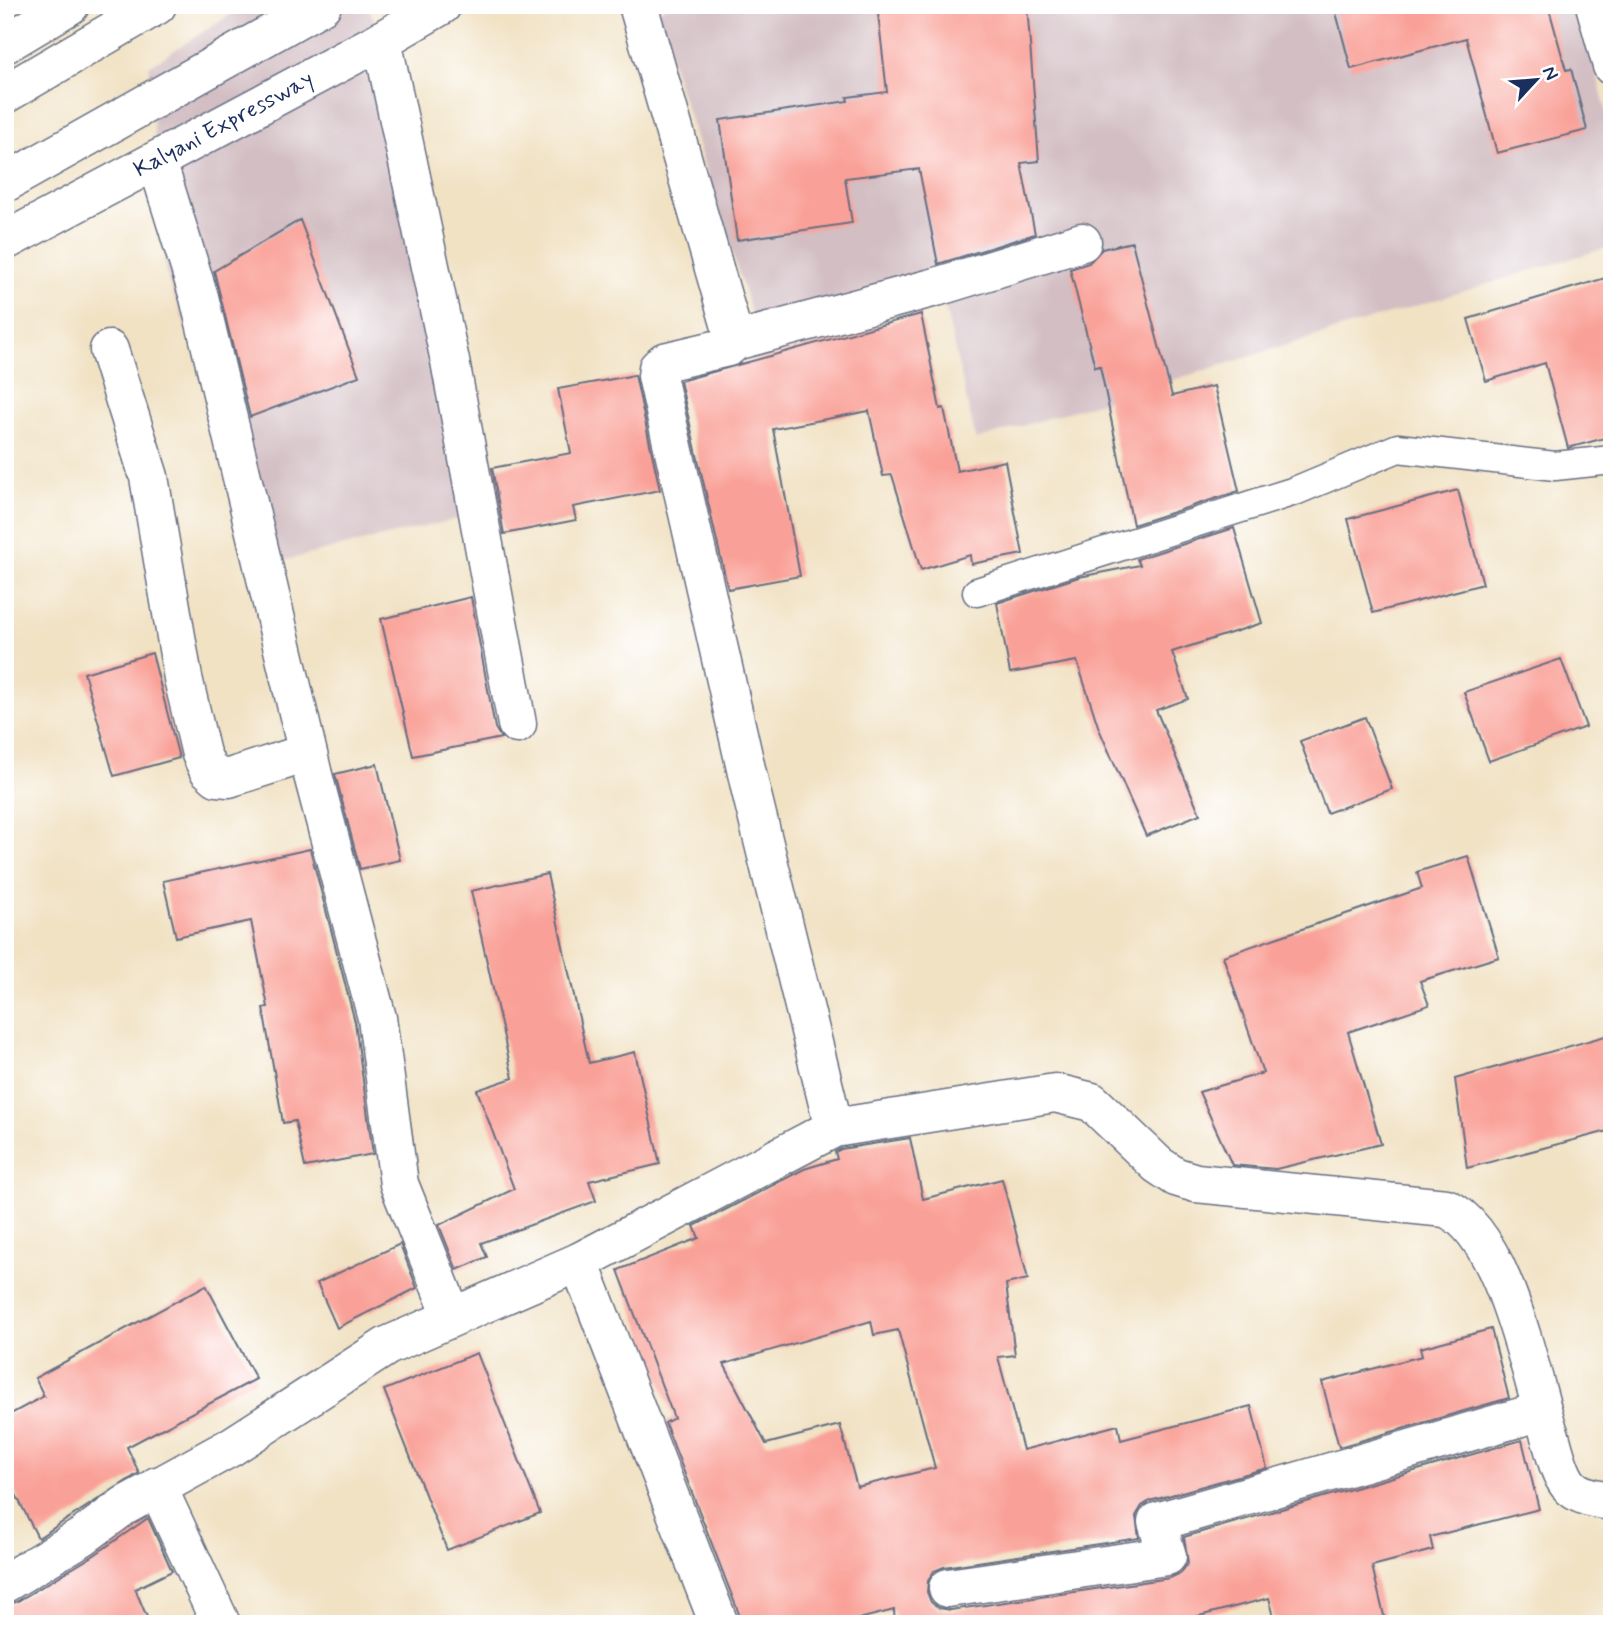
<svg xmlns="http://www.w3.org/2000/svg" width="1617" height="1629" font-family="Mynerve,sans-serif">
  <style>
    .industrial { fill: #d2bec3 }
    .building { fill: #f9a198; fill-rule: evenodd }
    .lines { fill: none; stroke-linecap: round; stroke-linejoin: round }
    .service-casing { stroke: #666e82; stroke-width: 31 }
    .minor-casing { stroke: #666e82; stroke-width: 41 }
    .tertiary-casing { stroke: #666e82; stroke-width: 41 }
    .trunk-casing { stroke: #666e82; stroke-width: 41 }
    .motorway-casing { stroke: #666e82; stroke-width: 41 }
    .service { stroke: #fff; stroke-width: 28 }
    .minor { stroke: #fff; stroke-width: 38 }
    .tertiary { stroke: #fff; stroke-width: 38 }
    .trunk { stroke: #fff; stroke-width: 38 }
    .motorway { stroke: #fff; stroke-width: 38 }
    .labels { text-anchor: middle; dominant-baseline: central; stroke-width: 6; stroke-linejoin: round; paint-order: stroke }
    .street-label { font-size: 23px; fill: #1b2f5e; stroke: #fff }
  </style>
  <rect width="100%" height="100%" fill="#fff"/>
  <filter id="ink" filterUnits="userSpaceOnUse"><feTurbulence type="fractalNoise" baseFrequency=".0143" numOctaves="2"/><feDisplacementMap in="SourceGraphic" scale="14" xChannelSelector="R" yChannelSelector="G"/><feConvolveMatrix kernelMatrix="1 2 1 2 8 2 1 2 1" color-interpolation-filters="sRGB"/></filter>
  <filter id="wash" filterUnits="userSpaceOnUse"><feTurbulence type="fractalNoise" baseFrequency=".00686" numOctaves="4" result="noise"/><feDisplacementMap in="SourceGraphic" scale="28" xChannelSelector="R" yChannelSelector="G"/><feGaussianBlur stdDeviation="1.57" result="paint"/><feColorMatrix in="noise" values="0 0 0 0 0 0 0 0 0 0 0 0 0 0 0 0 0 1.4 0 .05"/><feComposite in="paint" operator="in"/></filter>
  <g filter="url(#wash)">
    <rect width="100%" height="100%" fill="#f1e2c4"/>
    <g class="industrial">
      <path d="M246,5h122l46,112 64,397 -205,49 -108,-292 -16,-205z"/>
      <path d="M667,5h912l33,129v112l-636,194 -40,-171 -181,56 -99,-312z"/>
    </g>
    <g id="blocks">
      <g class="building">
        <path d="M877,5h150l12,156 -18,2 14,71 -97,30 -19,-95 -74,9 7,45 -115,17 -17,-120 128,-19 -1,-4 40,-5z"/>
        <path d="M1334,5h214l18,65 5,-1 16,61 -90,23 -31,-115 -115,31z"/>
        <path d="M300,220l59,156 -109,41 -36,-146z"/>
        <path d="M1132,242l40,154 42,-10 25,105 -106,34 -33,-159 -5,1 -25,-98 19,-6 13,-14z"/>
        <path d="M1612,276v160l-44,12 -23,-85 -59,18 -18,-62z"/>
        <path d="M921,314l19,95 4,-1 13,63 48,-10 18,93 -52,10 -1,-9 -49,15 -29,-95 -9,1 -14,-65 -96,18 27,147 -72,13 -48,-208z"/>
        <path d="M635,375l25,115 -87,17 3,13 -72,14 -12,-66 79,-15 -13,-64z"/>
        <path d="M1458,490l25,94 -110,29 -25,-94z"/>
        <path d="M1234,528l28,95 -90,29 16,47 -32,11 44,104 -54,22 -47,-107 -22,-68 -67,12 -13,-70 82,-26 61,-12 -3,-6z"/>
        <path d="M471,597l24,131 6,10 -88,18 -32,-137z"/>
        <path d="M152,653l27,105 -65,18 -30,-103z"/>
        <path d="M1561,659l25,68 -97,34 -25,-69z"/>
        <path d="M1365,717l27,72 -65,24 -27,-72z"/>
        <path d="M377,764l23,96 -40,9 -25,-95z"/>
        <path d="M310,849l45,173 18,132 -68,13 -10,-46 -12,2 -20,-115 5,-1 -17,-86 -75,16 -13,-56z"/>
        <path d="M1468,856l31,101 -79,24 9,24 -81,27 33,112 -105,25 -44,-4 -33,-73 64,-19 -40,-117 199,-68 -5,-16z"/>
        <path d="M547,874l42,189 46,-11 25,112 -71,17 7,20 -115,42 6,14 -30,13 -18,-45 75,-36 -37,-99 36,-12 -42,-187z"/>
        <path d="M1612,1034v96l-145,38 -12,-89z"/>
        <path d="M910,1138l13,61 79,-20 26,100 -22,5 9,71 -17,2 25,93 95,-25 3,15 130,-34 16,62 -117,33 -8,5 -6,10 3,22 -195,29 -10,4 -6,10 -1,11 4,10 8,6 12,2 219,-32 11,-5 7,-10 -4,-26 338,-97 17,69 -109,28 3,13 -61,16 14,58h-110l-7,-26 -101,26h-273l-1,-14 -55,14h-96l-78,-201 9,-5 -56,-148 81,-32 -5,-12 110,-57 33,-10 -2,-7 6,-3zM871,1321l3,14 24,-5 37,138 -78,19 -17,-62 -74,19 -42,-80z"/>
        <path d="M400,1244l17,44 -80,40 -20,-45z"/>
        <path d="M206,1285l50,94 -129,68 12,26 -101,65 -33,-65v-56l39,-21 -9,-18z"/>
        <path d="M1491,1329l18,69 -170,49 -17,-65 100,-26 -2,-8z"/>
        <path d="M477,1353l63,160 -93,37 -63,-160z"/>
        <path d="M148,1518l24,53 -37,18 15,35h-145v-19l11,-3 77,-46z"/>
      </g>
    </g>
  </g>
  <g filter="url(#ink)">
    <use href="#blocks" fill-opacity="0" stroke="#666e82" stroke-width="2"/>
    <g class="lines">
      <defs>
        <path id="service" d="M977,592l318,-101 103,-43 157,18 57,-6"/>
        <g id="minor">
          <path d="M638,5l97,336 -7,6 -64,15 -6,6 -1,8 94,415 83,337"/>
          <path d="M382,40l68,321 67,363"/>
          <path d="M157,161l42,136 114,478 64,243 22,166 53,132"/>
          <path d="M735,341l201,-54 146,-45"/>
          <path d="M109,350l40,127 34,201 18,76 7,15 9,8 12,1 78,-25"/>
          <path d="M579,1262l140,362"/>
          <path d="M157,1486l64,138"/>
          <path d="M5,1583l77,-46 42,-31 107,-59 156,-101 192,-84 255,-134 221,-35 37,9 66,63 18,12 20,6 250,25c59,26 84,167 103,225 5,15 9,38 19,51 10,13 29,15 44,17"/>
          <path d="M948,1588l219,-32 -10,-34 385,-111"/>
        </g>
        <path id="tertiary" d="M1595,5l17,61"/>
        <g id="trunk">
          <path d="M5,44l65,-39"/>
          <path d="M5,241l377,-201 60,-35"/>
        </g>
        <g id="motorway">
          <path d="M5,94l152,-89"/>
          <path d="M5,183l317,-178"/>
        </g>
      </defs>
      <use href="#service" class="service-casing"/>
      <use href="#minor" class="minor-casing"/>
      <use href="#tertiary" class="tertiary-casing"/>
      <use href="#trunk" class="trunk-casing"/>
      <use href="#motorway" class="motorway-casing"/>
      <use href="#service" class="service"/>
      <use href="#minor" class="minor"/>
      <use href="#tertiary" class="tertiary"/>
      <use href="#trunk" class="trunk"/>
      <use href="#motorway" class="motorway"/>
    </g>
  </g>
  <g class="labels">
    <g class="street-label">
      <text transform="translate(224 125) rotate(-28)">Kalyani Expressway</text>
    </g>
  </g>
  <rect width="1617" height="1629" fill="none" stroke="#fff" stroke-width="28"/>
  <g transform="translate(1536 80) rotate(64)" stroke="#ffffff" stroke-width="5" paint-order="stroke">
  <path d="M0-5L12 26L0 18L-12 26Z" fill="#1b2f5e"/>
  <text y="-10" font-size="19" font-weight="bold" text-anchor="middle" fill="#1b2f5e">N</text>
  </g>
</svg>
